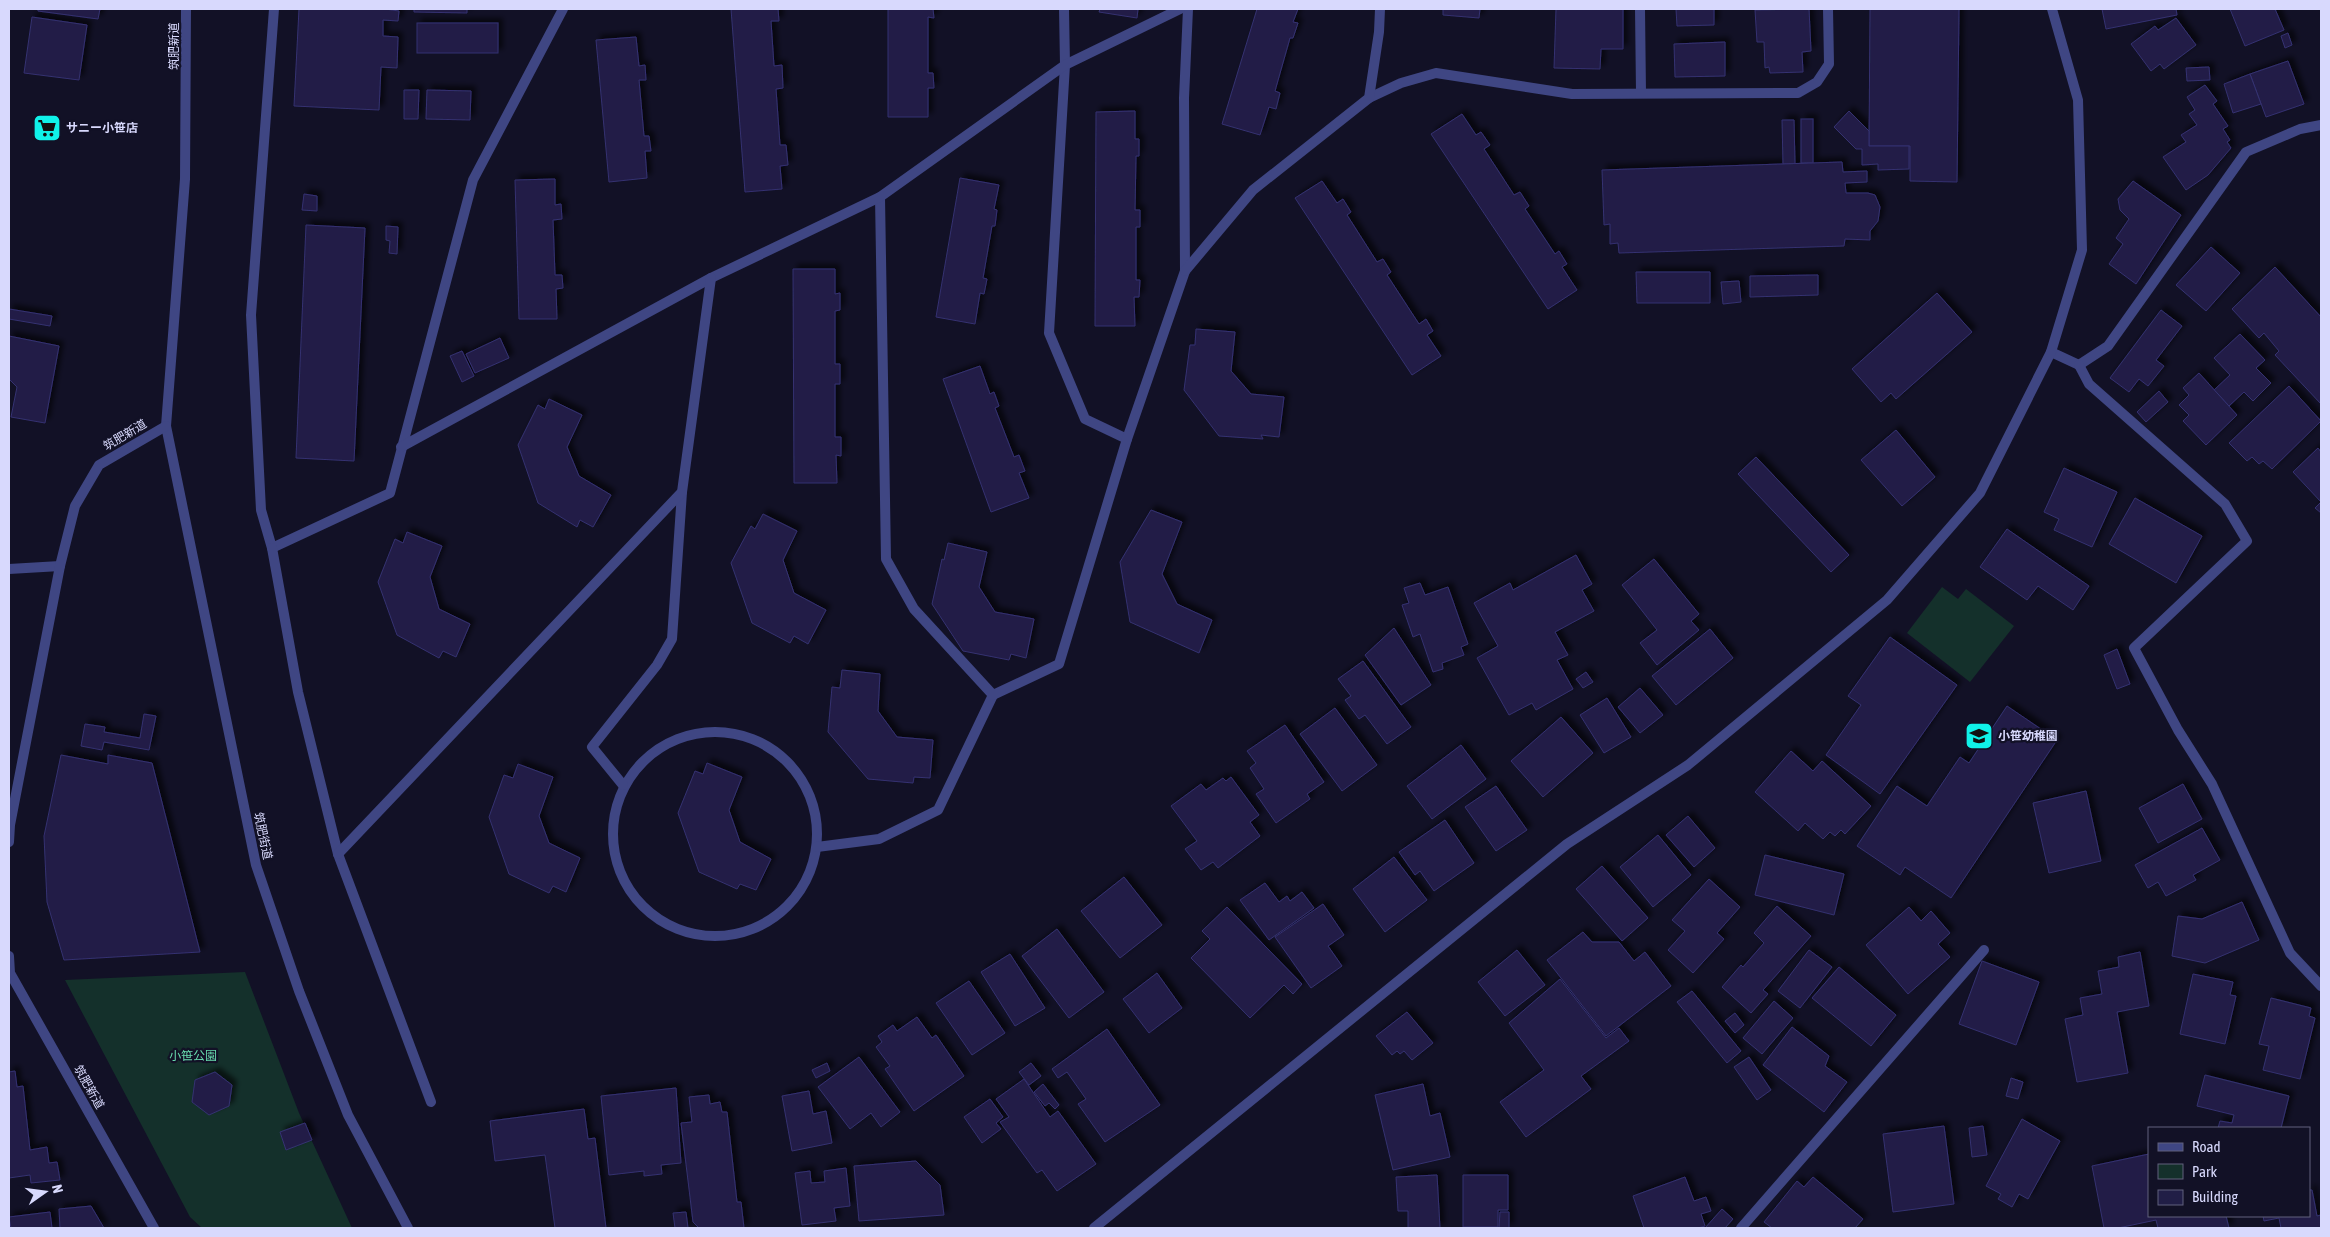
<svg xmlns="http://www.w3.org/2000/svg" width="2330" height="1237" font-family="'Asap Condensed','Noto Sans JP',sans-serif">
  <style>
    .green { fill: #14302b }
    .building { fill: #211e46; stroke: #353171; filter: url(#shadow) }
    .lines { fill: none; stroke-linecap: round; stroke-linejoin: round }
    .service { stroke: #3f4683; stroke-width: 10 }
    .minor { stroke: #3f4683; stroke-width: 10 }
    .tertiary { stroke: #3f4683; stroke-width: 10 }
    .labels { text-anchor: middle; dominant-baseline: central; stroke-width: 4.5; stroke-linejoin: round; paint-order: stroke }
    .street-label { font-size: 12px; fill: #d8d9fd; stroke: #121126 }
    .poi-label { font-size: 12px; font-weight: bold; fill: #d8d9fd; stroke: #121126; text-anchor: start }
    .park-label { font-size: 12px; fill: #68daad; stroke: #121126 }
  </style>
  <defs>
    <filter id="shadow"><feDropShadow dx="4.5" dy="-4.5" stdDeviation="2.5" flood-color="#0009"/></filter>
  </defs>
  <rect width="100%" height="100%" fill="#121126"/>
  <g class="green">
    <path d="M1942,587l16,12 8,-10 48,37 -44,56 -63,-49z"/>
    <path d="M245,972l54,141 53,115h-150l-12,-11 -125,-237z"/>
  </g>
  <g class="building">
    <path d="M38,9h62l-2,10 -60,-8z"/>
    <path d="M299,9h86l14,2 -1,10 -15,-1v16l15,1 -1,31 -16,-1 -2,43 -85,-4z"/>
    <path d="M414,9h53v4l-53,-1z"/>
    <path d="M731,9h47l1,12h-8l3,45 8,-1 1,23 -7,1 4,56h6l2,20 -8,1 2,23 -37,3z"/>
    <path d="M888,9h45l1,9 -6,-1v56h5l1,15h-6v29h-40z"/>
    <path d="M1100,9h38l-1,9 -38,-6z"/>
    <path d="M1257,9h41l-5,13 5,1 -5,15h-3l-15,53 5,2 -4,16 -7,-2 -9,28 -38,-11z"/>
    <path d="M1443,9h37l-1,9 -36,-3z"/>
    <path d="M1556,9h67v40h-22l-1,20 -46,-1z"/>
    <path d="M1676,9h38v16l-37,1z"/>
    <path d="M1809,9l2,42 -9,1 1,20 -33,1 -1,-6 -4,1 -1,-26h-7l-2,-32z"/>
    <path d="M1870,9h89l-2,173 -47,-1v-35h-41z"/>
    <path d="M2102,9h74l1,6 -71,14z"/>
    <path d="M2230,9h45l9,21 -39,16z"/>
    <path d="M32,17l55,8 -8,55 -55,-7z"/>
    <path d="M2176,18l20,27 -32,24 -4,-5 -9,7 -20,-27 24,-18 3,4z"/>
    <rect x="417" y="23" width="81" height="30"/>
    <path d="M2288,33l4,12 -7,3 -4,-12z"/>
    <path d="M636,37l3,29 6,-1 1,15h-7l5,56h5l2,15h-6l2,27 -38,4 -13,-142z"/>
    <path d="M1725,42v34l-50,1 -1,-33z"/>
    <path d="M2288,61l16,43 -38,13 -16,-43z"/>
    <path d="M2209,67l1,13 -23,1 -1,-13z"/>
    <path d="M2250,74l11,30 -28,9 -9,-29z"/>
    <path d="M2205,85l12,16 -4,3 15,22 -5,3 7,11 -3,2 4,6 -23,27 -22,15 -23,-33 23,-15 -5,-7 16,-10 -8,-11 6,-4 -8,-13z"/>
    <path d="M404,90h15l-1,29h-14z"/>
    <path d="M427,90l44,1 -1,29 -44,-1z"/>
    <path d="M1135,111v28h4v17h-3l-1,54h5v17h-4v53h4l-1,17h-5l1,29h-40l1,-214z"/>
    <path d="M1849,111l20,20v15h40v23l-31,1v-6l-16,1v-16h-6l-22,-22z"/>
    <path d="M1462,114l14,21 5,-3 9,13 -6,4 30,46 6,-3 9,14 -4,3 30,45 4,-3 8,13 -5,3 15,23 -29,19 -117,-175z"/>
    <rect x="1801" y="119" width="12" height="44"/>
    <path d="M1782,120h12l1,44h-12z"/>
    <path d="M1842,162l1,10 24,-1v11l-22,1 1,10h22l7,2 5,12 -2,14 -8,10v9l-25,-1 -1,7 -225,7 -1,-10 -8,1v-20l-6,1 -2,-55z"/>
    <path d="M960,178l39,7 -5,24 3,1 -2,16h-3l-9,52 4,1 -3,15 -4,-1 -5,31 -39,-7z"/>
    <path d="M555,179v26l6,-1 1,15 -9,1 2,55h7l1,13 -7,1 1,30h-38l-4,-139z"/>
    <path d="M1322,181l15,22 6,-4 8,13 -4,3 30,47 6,-3 8,13 -4,3 32,49 7,-5 7,12 -6,4 14,21 -29,19 -117,-177z"/>
    <path d="M2133,181l48,34 -45,69 -27,-20 14,-20 -7,-6 13,-19 -9,-9 -2,-11z"/>
    <path d="M304,194l13,2v15l-15,-1z"/>
    <path d="M306,225l59,3 -11,233 -58,-3z"/>
    <path d="M386,226l12,1 -1,27 -8,-1 1,-12 -4,-1z"/>
    <path d="M2211,247l29,26 -34,38 -30,-26z"/>
    <path d="M2275,267l46,50v87l-46,-49 4,-4 -15,-18 -5,5 -27,-29z"/>
    <path d="M793,269h42v25l5,-1v17l-5,1v53h5v20h-5v53h6v19l-5,-1 1,28h-43z"/>
    <path d="M1636,272h74v31h-73z"/>
    <path d="M1818,275v20l-68,2v-21z"/>
    <path d="M1739,281l2,21 -18,2 -2,-22z"/>
    <path d="M1937,293l35,39 -76,67 -5,-6 -10,9 -29,-33z"/>
    <path d="M9,309l43,7 -2,10 -41,-7z"/>
    <path d="M2161,310l21,16 -26,34 8,6 -16,20 -9,-7 -10,13 -19,-14z"/>
    <path d="M1196,329l39,3 -4,39 20,23 33,3 -5,40 -18,-2 2,4 -44,-3 -35,-46 6,-45h5z"/>
    <path d="M2240,334l25,26 -9,8 15,15 -18,18 -9,-9 -15,14 -15,-16 16,-15 -16,-17z"/>
    <path d="M9,336l50,10 -14,77 -34,-6 6,-30 -8,-8z"/>
    <path d="M500,338l9,20 -34,15 -9,-19z"/>
    <path d="M462,351l12,25 -12,6 -12,-26z"/>
    <path d="M980,366l10,28 4,-2 5,14 -4,2 19,49 5,-2 6,16 -6,2 10,25 -38,14 -48,-133z"/>
    <path d="M2199,373l38,42 -31,30 -23,-24 6,-6 -10,-10 10,-10 -6,-7z"/>
    <path d="M2289,386l32,35 -49,48 -9,-8 -4,3 -7,-7 -5,4 -18,-18z"/>
    <path d="M2159,391l9,11 -22,20 -9,-10z"/>
    <path d="M549,399l33,16 -15,32 12,29 32,19 -18,32 -13,-7 -3,7 -39,-24 -20,-58 20,-40 7,4z"/>
    <path d="M1896,430l39,47 -33,29 -41,-46z"/>
    <path d="M2318,448l3,4v61l-6,-5 6,-6 -28,-30z"/>
    <path d="M1756,457l93,98 -18,17 -93,-98z"/>
    <path d="M2064,468l53,24 -25,55 -38,-17 5,-11 -15,-7z"/>
    <path d="M2135,498l67,38 -26,47 -67,-39z"/>
    <path d="M1151,510l31,12 -20,52 15,30 35,16 -13,33 -69,-31 -10,-60z"/>
    <path d="M763,514l34,17 -14,29 11,33 32,17 -18,34 -14,-8 -4,7 -38,-20 -21,-60 20,-37 4,3z"/>
    <path d="M2007,529l82,57 -16,24 -35,-24 -11,14 -47,-33z"/>
    <path d="M407,532l35,14 -12,31 9,32 31,15 -14,33 -13,-6 -4,7 -42,-23 -19,-53 17,-43 8,4z"/>
    <path d="M948,543l39,9 -8,35 16,25 39,7 -8,39 -15,-4 -2,6 -46,-9 -31,-47 10,-45 2,1z"/>
    <path d="M1576,555l16,29 -10,6 12,21 -39,21 13,23 -11,5 16,29 -37,21 -4,-7 -23,12 -32,-57 21,-12 -24,-43 36,-20 3,7z"/>
    <path d="M1654,559l45,55 -8,7 8,9 -42,35 -17,-22 17,-13 -35,-45z"/>
    <path d="M1420,583l5,12 23,-8 20,57 -7,3 3,8 -22,8 1,6 -10,3 -13,-38 -7,3 -11,-32 7,-2 -5,-15z"/>
    <path d="M1394,628l37,57 -30,20 -36,-50z"/>
    <path d="M1710,629l23,29 -57,47 -24,-29z"/>
    <path d="M1890,637l67,48 -77,109 -54,-39 35,-50 -13,-9z"/>
    <path d="M2117,649l13,35 -13,5 -13,-34z"/>
    <path d="M1363,661l48,66 -24,17 -22,-29 -6,4 -14,-19 6,-4 -13,-17z"/>
    <path d="M842,670l38,4 -2,37 19,26 36,3 -3,38 -16,-1 -1,6 -45,-4 -40,-47 4,-45 8,1z"/>
    <path d="M1586,672l7,10 -10,6 -7,-9z"/>
    <path d="M1640,688l23,27 -23,18 -22,-26z"/>
    <path d="M1607,698l24,39 -27,16 -24,-38z"/>
    <path d="M2007,706l50,34 -106,158 -46,-31 -5,8 -43,-29 40,-60 30,20 33,-49 9,6z"/>
    <path d="M1335,708l42,57 -35,26 -42,-57z"/>
    <path d="M144,714l12,2 -7,34 -45,-8 -2,8 -21,-4 4,-22 20,3 -1,5 36,6z"/>
    <path d="M1561,717l32,36 -50,44 -32,-36z"/>
    <path d="M1285,725l39,57 -17,12 3,5 -34,24 -20,-29 8,-5 -14,-21 6,-5 -9,-12z"/>
    <path d="M1461,745l25,34 -54,40 -25,-33z"/>
    <path d="M1791,751l22,20 9,-10 49,45 -26,28 -4,-4 -6,6 -5,-4 -7,7 -18,-16 -7,8 -43,-39z"/>
    <path d="M61,755l47,9v-9l44,8 48,189 -136,8 -17,-58 -3,-66z"/>
    <path d="M707,763l35,14 -13,33 11,32 31,17 -15,31 -16,-6 -3,5 -38,-17 -21,-59 17,-42 8,3z"/>
    <path d="M518,764l35,13 -14,39 10,27 31,15 -14,34 -13,-6 -4,7 -40,-19 -20,-57 15,-42 9,3z"/>
    <path d="M1231,777l28,38 -9,7 10,14 -42,32 -5,-6 -12,8 -16,-21 12,-8 -26,-35 30,-22 5,6 17,-12 3,3z"/>
    <path d="M2183,784l19,35 -44,24 -19,-35z"/>
    <path d="M1496,786l31,44 -31,21 -31,-44z"/>
    <path d="M2086,791l15,70 -52,12 -16,-70z"/>
    <path d="M1688,816l27,32 -21,19 -28,-32z"/>
    <path d="M1445,820l29,43 -40,28 -14,-20 -5,4 -16,-23z"/>
    <path d="M2202,828l18,32 -27,15 3,5 -30,16 -8,-14 -10,6 -13,-23z"/>
    <path d="M1658,835l33,40 -38,32 -33,-40z"/>
    <path d="M1765,855l79,19 -10,41 -79,-20z"/>
    <path d="M1394,857l33,43 -42,32 -32,-43z"/>
    <path d="M1602,866l46,52 -26,23 -46,-52z"/>
    <path d="M1124,877l38,48 -42,33 -39,-47z"/>
    <path d="M1709,879l31,28 -23,26 7,6 -31,34 -25,-23 17,-19 -13,-11z"/>
    <path d="M1265,883l14,19 8,-6 3,5 12,-9 12,16 -45,32 -29,-40z"/>
    <path d="M2242,902l17,38 -54,23 -33,-7 6,-40 24,3z"/>
    <path d="M1323,904l21,31 -16,11 14,20 -31,22 -36,-51z"/>
    <path d="M1777,906l34,30 -48,54 5,4 -17,19 -29,-26 19,-22 2,2 21,-24 -10,-10z"/>
    <path d="M1227,907l75,77 -9,10 -9,-9 -34,33 -59,-60 19,-19 -8,-8z"/>
    <path d="M1909,907l12,14 10,-10 19,22 -12,11 12,13 -42,37 -42,-49z"/>
    <path d="M1057,929l47,63 -35,26 -47,-62z"/>
    <path d="M1583,932l9,10h27l15,19 11,-9 26,34 -65,50 -59,-76z"/>
    <path d="M1517,950l28,35 -40,31 -27,-34z"/>
    <path d="M1809,950l23,17 -32,41 -22,-17z"/>
    <path d="M2140,952l9,54 -32,6 11,61 -51,9 -12,-63 18,-4 -3,-17 22,-4 -4,-23 21,-4 -1,-10z"/>
    <path d="M1010,954l35,54 -30,18 -34,-54z"/>
    <path d="M1982,961l57,21 -23,63 -57,-21z"/>
    <path d="M1839,967l57,48 -25,31 -59,-48z"/>
    <path d="M1157,973l25,35 -33,25 -26,-34z"/>
    <path d="M2193,974l40,8 -3,13 6,1 -11,48 -45,-10z"/>
    <path d="M1560,979l46,59 13,-10 10,13 -48,35 10,13 -65,48 -26,-35 44,-32 -35,-47z"/>
    <path d="M969,981l36,52 -33,22 -36,-52z"/>
    <path d="M1692,991l49,60 -14,12 -50,-61z"/>
    <path d="M2271,998l40,10 -2,8 6,2 -15,61 -37,-9 6,-24 -10,-2z"/>
    <path d="M1774,1001l19,17 -31,36 -19,-16z"/>
    <path d="M1407,1012l26,31 -21,17 -8,-9 -4,3 -3,-3 -5,4 -16,-19z"/>
    <path d="M1735,1013l9,12 -9,8 -10,-12z"/>
    <path d="M917,1017l15,21 4,-3 28,41 -50,35 -29,-42 5,-3 -14,-19 6,-5 -4,-6 15,-11 4,6z"/>
    <path d="M1792,1027l37,29 -4,10 22,16 -23,30 -61,-47z"/>
    <path d="M1107,1029l53,76 -55,37 -27,-38 8,-5 -19,-27 -9,6 -6,-9z"/>
    <path d="M859,1057l41,55 -19,15 -10,-14 -21,16 -32,-42z"/>
    <path d="M1749,1057l22,33 -14,10 -23,-33z"/>
    <path d="M827,1063l3,8 -14,7 -4,-8z"/>
    <path d="M1031,1063l10,13 -12,9 -10,-13z"/>
    <path d="M15,1071l2,16 6,-1 7,64 17,-3 2,16 8,-1 3,18 -29,3 -1,-8 -21,3v-106z"/>
    <path d="M215,1072l17,13 -3,21 -20,9 -17,-13 3,-22z"/>
    <path d="M2205,1075l84,21 -8,32h-63l2,-7 12,2 2,-8 -37,-9z"/>
    <path d="M2011,1078l12,4 -5,17 -12,-3z"/>
    <path d="M1024,1079l26,38 8,-6 38,53 -39,27 -15,-21 -5,3 -37,-51 9,-5 -13,-18z"/>
    <path d="M1043,1084l16,21 -4,4 -6,-6 -4,3 -11,-14z"/>
    <path d="M1423,1084l7,32 10,-3 10,44 -57,13 -18,-75z"/>
    <path d="M676,1088l5,75 -20,2 1,9 -18,2v-5l-35,4 -8,-79z"/>
    <path d="M809,1091l4,23 13,-3 6,32 -40,8 -10,-55z"/>
    <path d="M709,1095l1,9 10,-2 2,10h5l10,90h4l3,26h-45l-6,-6 -12,-99 11,-1 -3,-25z"/>
    <path d="M990,1099l13,18 -7,6 5,6 -19,14 -18,-26z"/>
    <path d="M584,1109l4,30 7,-1 11,90h-51l-10,-73 -50,6 -5,-40z"/>
    <path d="M2022,1119l38,22 -32,58 -9,-5 -7,13 -14,-8 3,-5 -15,-8z"/>
    <path d="M305,1123l7,17 -26,10 -6,-18z"/>
    <path d="M1944,1126l10,78 -61,8 -10,-78z"/>
    <path d="M1983,1126l4,29 -15,2 -3,-29z"/>
    <path d="M2149,1154v62h77l3,12h-71l-2,-8 -38,8h-14l-12,-62z"/>
    <path d="M916,1161l24,24 4,30 -85,6 -5,-55z"/>
    <path d="M846,1168l4,38 -16,2 2,13 -34,4 -7,-52 15,-2 1,12 14,-1 -1,-11z"/>
    <path d="M1437,1175l3,53h-32v-17h-10l-2,-34z"/>
    <path d="M1463,1175h45v35h-10v17h-35z"/>
    <path d="M1685,1177l9,24 12,-4 5,14 -10,3 4,12 -7,2h-54l-11,-32z"/>
    <path d="M1813,1177l50,42 -8,9h-83l-8,-6 33,-41 7,6z"/>
    <path d="M2309,1190h3l5,26 4,-1v13h-40l-2,-10 -15,3 -1,-5h46z"/>
    <path d="M91,1206l13,22h-44l-1,-19z"/>
    <path d="M1722,1209l11,10 -8,9h-20z"/>
    <path d="M50,1212l2,16h-41l-2,-11z"/>
    <path d="M686,1212l2,16h-13l-2,-15z"/>
    <path d="M1500,1212h9v16h-10z"/>
  </g>
  <g class="lines">
    <g class="service">
      <circle cx="715" cy="834" r="102"/>
      <path d="M623,785l-31,-38 65,-82 15,-26 10,-147"/>
      <path d="M817,847l62,-8 59,-29 55,-115"/>
    </g>
    <g class="minor">
      <path d="M274,9l-23,306 10,195 11,38 118,-55 83,-313 90,-171"/>
      <path d="M1064,9l1,56 -16,268 36,86 42,20"/>
      <path d="M1640,9l1,84"/>
      <path d="M1369,98l32,-15 35,-10 136,21 226,-1 19,-11 12,-18 -1,-55"/>
      <path d="M880,197l6,362 28,50 79,86 66,-31 68,-225 58,-168 -1,-173 4,-89"/>
      <path d="M1185,271l68,-81 116,-92 10,-66 1,-23"/>
      <path d="M2051,352l28,13 29,-19 138,-194 54,-23 21,-4"/>
      <path d="M2079,365l10,19 136,120 22,37 -113,107 44,82 34,54 78,169 31,33"/>
      <path d="M401,447l310,-169 169,-81 185,-132 115,-56"/>
      <path d="M272,548l26,144 40,162 93,248"/>
      <path d="M9,569l51,-3"/>
      <path d="M338,854l344,-362 29,-214"/>
      <path d="M1741,1228l243,-278"/>
    </g>
    <g class="tertiary">
      <path d="M186,9l-1,170 -19,247 90,439 43,126 49,124 60,113"/>
      <path d="M9,842l1,-17 50,-259 15,-60 24,-41 67,-39"/>
      <path d="M9,956l1,17 144,255"/>
      <path d="M1094,1228l473,-384 121,-79 199,-165 93,-107 71,-141 31,-102 -4,-150 -26,-91"/>
    </g>
  </g>
  <defs>
    <symbol id="supermarket-square" viewBox="-11 -11 22 22"><rect x="-9" y="-9" width="18" height="18" rx="4" fill="#10f2e9" stroke="#121126"/><path d="M-6-5.5h2.5l.6 2H6L4.5 2H-2.5L-4.4-4H-6ZM-1.5 3.2a1.3 1.3 0 1 0 .1 0ZM3 3.2a1.3 1.3 0 1 0 .1 0Z" fill="#111"/></symbol>
    <symbol id="school-square" viewBox="-11 -11 22 22"><rect x="-9" y="-9" width="18" height="18" rx="4" fill="#10f2e9" stroke="#121126"/><path d="M0-5L7-2L0 1L-7-2ZM-4 1L0 2.5L4 1V4Q0 6-4 4Z" fill="#111"/></symbol>
  </defs>
  <g fill-rule="evenodd">
    <use href="#supermarket-square" x="31" y="112" width="32" height="32"/>
    <use href="#school-square" x="1963" y="720" width="32" height="32"/>
  </g>
  <g class="labels">
    <g class="street-label">
      <text transform="translate(174 46) rotate(-90)">筑肥新道</text>
      <text transform="translate(125 435) rotate(-31)">筑肥新道</text>
      <text transform="translate(263 836) rotate(78)">筑肥街道</text>
      <text transform="translate(89 1087) rotate(60)">筑肥新道</text>
    </g>
    <g class="poi-label">
      <text x="66" y="128">サニー小笹店</text>
      <text x="1998" y="736">小笹幼稚園</text>
    </g>
    <g class="park-label">
      <text x="193" y="1056">小笹公園</text>
    </g>
  </g>
  <rect width="2330" height="1237" fill="none" stroke="#d8d9fd" stroke-width="20"/>
  <rect x="2148" y="1127" width="162" height="90" fill="#121126" stroke="#61617c"/>
  <rect x="2158" y="1143" width="25" height="8" fill="#3f4683" stroke="#61617c"/>
  <text x="2192" y="1152" font-size="15" fill="#d8d9fd">Road</text>
  <rect x="2158" y="1164" width="25" height="15" fill="#14302b" stroke="#61617c"/>
  <text x="2192" y="1177" font-size="15" fill="#d8d9fd">Park</text>
  <rect x="2158" y="1190" width="25" height="15" fill="#211e46" stroke="#61617c"/>
  <text x="2192" y="1202" font-size="15" fill="#d8d9fd">Building</text>
  <g transform="translate(45 1192) rotate(76)" stroke="#121126" stroke-width="4" paint-order="stroke">
  <path d="M0-4L9 19L0 12L-9 19Z" fill="#d8d9fd"/>
  <text y="-8" font-size="14" font-weight="bold" text-anchor="middle" fill="#d8d9fd">N</text>
  </g>
</svg>
